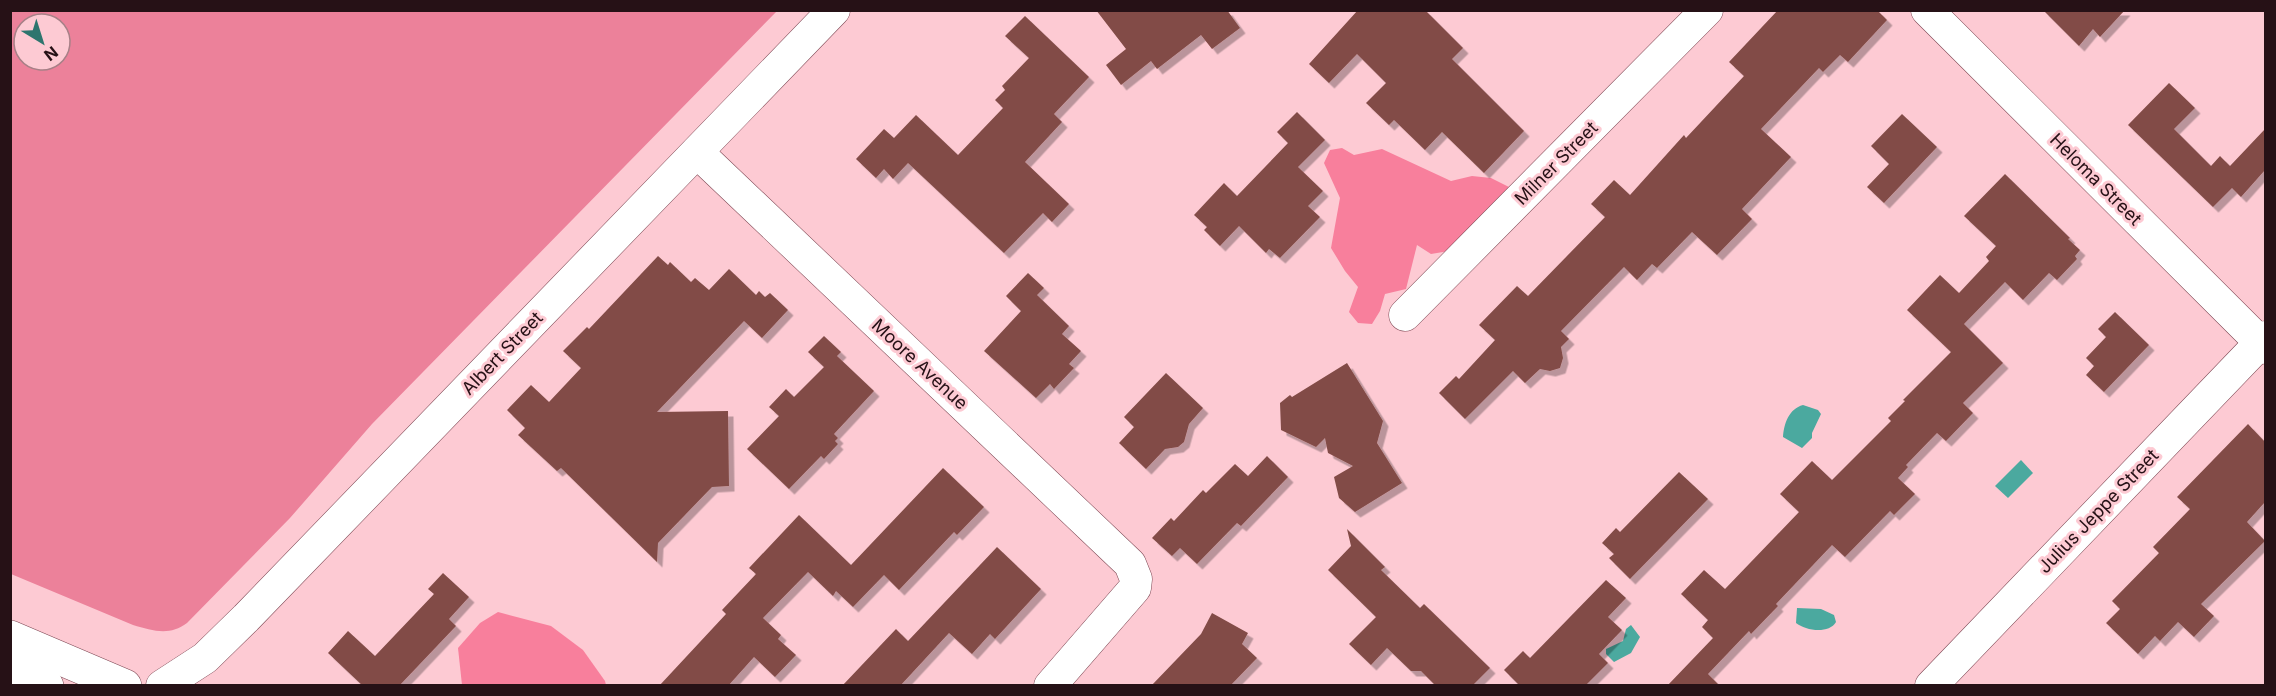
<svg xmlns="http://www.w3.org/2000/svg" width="2276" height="696" font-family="Inter,sans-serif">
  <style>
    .green { fill: #ec819a; fill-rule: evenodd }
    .forest { fill: #f87f9c }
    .water { fill: #4ba99f }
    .building { fill: #824c47; filter: url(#shadow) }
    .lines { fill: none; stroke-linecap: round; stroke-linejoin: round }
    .minor-casing { stroke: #7d4753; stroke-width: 33 }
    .major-casing { stroke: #7d4753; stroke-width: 34 }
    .minor { stroke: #fff; stroke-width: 32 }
    .major { stroke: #fff; stroke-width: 33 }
    .labels { text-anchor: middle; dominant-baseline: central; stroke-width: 6; stroke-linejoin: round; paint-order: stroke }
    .street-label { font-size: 18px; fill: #261116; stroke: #fdcad3 }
  </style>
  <defs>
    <filter id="shadow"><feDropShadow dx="5.5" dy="5.5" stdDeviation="0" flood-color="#0004"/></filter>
  </defs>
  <rect width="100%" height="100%" fill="#fdcad3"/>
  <path class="green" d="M10,11l1,-1 766,1 -405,413 -82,94 -103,105c-17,13 -34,8 -54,2l-122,-51zM24,24h36v36h-36z"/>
  <g class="forest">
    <path d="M1342,148l12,7 28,-6 69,32 21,-5 19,2 26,13 -68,60 -18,3 -14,-9 -11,44 -21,5 -5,17 -8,13 -14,-1 -9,-11 9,-25 -13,-16 -14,-23 9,-50 -16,-35 6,-13z"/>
    <path d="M498,612l53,14 32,24 22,31 1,4h-144l-4,-37 22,-25z"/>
  </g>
  <g class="water">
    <path d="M1803,405l15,5 3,4 -9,19v5l-10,10 -19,-11c1,-14 6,-28 20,-32z"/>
    <path d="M2021,460l12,13 -25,25 -13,-12z"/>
    <path d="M1797,608l24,1 13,6 2,7c-7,12 -30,9 -40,1z"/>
    <path d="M1631,625l9,12 -9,16 -17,9 -8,-8v-5l17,-8 3,-12z"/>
  </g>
  <g class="building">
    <path d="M1096,10h131l13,18 -28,21 -11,-14 -44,34 -6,-8 -30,24 -15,-20 20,-16z"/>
    <path d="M1358,10h67l38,38 -11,11 72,72 -40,42 -42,-41 -17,18 -31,-30 -5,5 -23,-22 20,-20 -29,-29 -28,29 -20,-19z"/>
    <path d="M1778,10h99l10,10 -39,42 -8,-7 -17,17 -4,-4 -58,61 30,28 -49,52 10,10 -35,36 -25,-23 -35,36 -5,-4 -15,16 -13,-13 -63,64 8,8 -8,8 2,11 -3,10 -10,3 -10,-2 -15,14 -12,-12 -48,48 -26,-26 17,-17 3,3 36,-39 -16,-15 38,-39 11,10 77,-79 -14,-13 23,-24 16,15 54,-60 2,3 58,-62 -15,-14z"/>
    <path d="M2043,10h82l-25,27 -7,-8 -14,17z"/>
    <path d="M1025,16l64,61 -35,37 8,8 -37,40 44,42 -17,18 -9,-9 -39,40 -96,-90 -15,16 -9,-10 -8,9 -20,-19 28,-30 10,9 22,-23 42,40 45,-47 -8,-8 10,-10 -3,-4 27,-28 -24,-22z"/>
    <path d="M2169,83l26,25 -21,21 37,37 9,-10 10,10 35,-37v41l-24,27 -9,-9 -19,19 -85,-82z"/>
    <path d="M1297,112l28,28 -27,27 25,24 -15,15 12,11 -40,41 -11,-9 -3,4 -27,-27 -19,20 -16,-16 3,-3 -13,-12 30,-32 13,13 51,-53 -11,-11z"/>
    <path d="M1902,114l35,33 -53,56 -17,-16 22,-23 -18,-18z"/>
    <path d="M2005,174l65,64 -2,1 12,11 -5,6 2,3 -20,21 -8,-7 -26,27 -18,-18 -41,42 39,39 -40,40 10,10 -27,28 -9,-8 -31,32 2,2 -10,11 17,16 -21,21 -4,-4 -45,46 -13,-12 -56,59 2,2 -27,28 -2,-3 -41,43 12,12h-53l46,-48 -11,-11 6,-7 -27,-26 23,-24 21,19 74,-77 -19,-18 32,-33 20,19 59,-59 -3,-3 17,-17 -2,-1 48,-48 -44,-42 33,-35 19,18 30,-32 -3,-4 10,-11 -32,-30z"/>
    <path d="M658,256l10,9 2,-3 21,20 4,-4 14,12 20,-21 27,26 3,-4 6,6 5,-4 18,17 -26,28 -18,-17 -87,91 71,-1 1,75 -17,1 -54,56 -1,19 -96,-94 -4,3 -39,-36 7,-7 -18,-18 24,-25 18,17 32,-34 -18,-17 24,-24 2,2z"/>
    <path d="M1028,273l16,15 -7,7 32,31 -7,8 19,17 -12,13 5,4 -20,21 -4,-5 -14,14 -52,-47 37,-40 -15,-15z"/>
    <path d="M2115,312l34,33 -45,47 -18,-17 8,-9 -8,-8 20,-21 -8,-8z"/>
    <path d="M824,336l17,16 -4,4 37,35 -40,43 4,4 -3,3 3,3 -14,15 -3,-3 -32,33 -42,-40 32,-33 -10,-9 17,-18 8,8 30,-30 -16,-15z"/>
    <path d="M1347,363l36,58 -6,22 25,40 -47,29 -16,-14 -5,-21 19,-11 -25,-13 -3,-15 -9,9 -35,-17 -1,-27 10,-8 2,2z"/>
    <path d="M1166,373l37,35 -14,16 -5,18 -6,5 -13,2 -19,20 -27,-26 15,-16 -10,-10z"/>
    <path d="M2248,424l17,18v60l-18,20 18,19 -64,63 13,12 -20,21 -16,-15 -18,19 -5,-5 -17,18 -32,-31 14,-14 -8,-8 47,-48 -6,-6 37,-38 -13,-12z"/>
    <path d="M1267,456l21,21 -47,49 -4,-3 -40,41 -17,-16 -8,8 -20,-18 19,-20 3,3 29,-31 3,3 29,-29 13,12z"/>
    <path d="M943,468l41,39 -27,28 -3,-3 -55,58 -15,-15 -31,32 -17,-16 -3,5 -25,-24 -45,46 18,17 -3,4 18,16 -21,22 -21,-20 -26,29h-69l67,-72 -4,-4 34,-36 -7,-6 50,-53 52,50z"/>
    <path d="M1679,472l29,27 -78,80 -21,-21 5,-4 -12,-11 14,-15 4,4z"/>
    <path d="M1347,529l38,38 -4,3 39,38 4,-4 66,64 -18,18h-36l-15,-15h-10l-24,-23 -16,17 -22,-21 27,-27 -48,-47 23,-24z"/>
    <path d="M997,547l44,42 -46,50 -5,-5 -18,20 -23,-21 -49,53h-58l54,-57 12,12z"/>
    <path d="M443,573l26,24 -20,22 7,7 -57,60h-36l-35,-33 20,-22 27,25 59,-62 -6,-5z"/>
    <path d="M1606,580l20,18 -18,19 14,13 -23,24 9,9 -23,23h-65l-16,-16 19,-19 7,7z"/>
    <path d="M1212,613l36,20 -6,11 15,14 -27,28h-79l50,-52z"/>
  </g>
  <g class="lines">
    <defs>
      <g id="minor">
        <path d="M1927,10l339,338"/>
        <path d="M697,152l433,412 6,15 -1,9 -85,98"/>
        <path d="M1405,315l302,-305"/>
        <path d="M162,686l43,-28 41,-40 588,-608"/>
        <path d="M1931,686l335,-349"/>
      </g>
      <g id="major">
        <path d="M10,637l115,49"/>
        <path d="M10,670l37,16"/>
      </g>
    </defs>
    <use href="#minor" class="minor-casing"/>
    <use href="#major" class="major-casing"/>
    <use href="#minor" class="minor"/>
    <use href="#major" class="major"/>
  </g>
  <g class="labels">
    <g class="street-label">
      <text transform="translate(1556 163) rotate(-45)">Milner Street</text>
      <text transform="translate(2096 179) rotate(45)">Heloma Street</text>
      <text transform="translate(502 353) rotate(-46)">Albert Street</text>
      <text transform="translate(920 364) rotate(43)">Moore Avenue</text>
      <text transform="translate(2098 511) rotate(-46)">Julius Jeppe Street</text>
    </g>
  </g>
  <rect width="2276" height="696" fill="none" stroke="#261116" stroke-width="24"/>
  <g transform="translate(42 42) rotate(142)"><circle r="28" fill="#fdcad3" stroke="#a78087" stroke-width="1.5"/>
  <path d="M0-4.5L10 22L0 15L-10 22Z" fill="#2e756e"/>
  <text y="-9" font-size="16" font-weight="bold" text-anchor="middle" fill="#261116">N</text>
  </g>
</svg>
